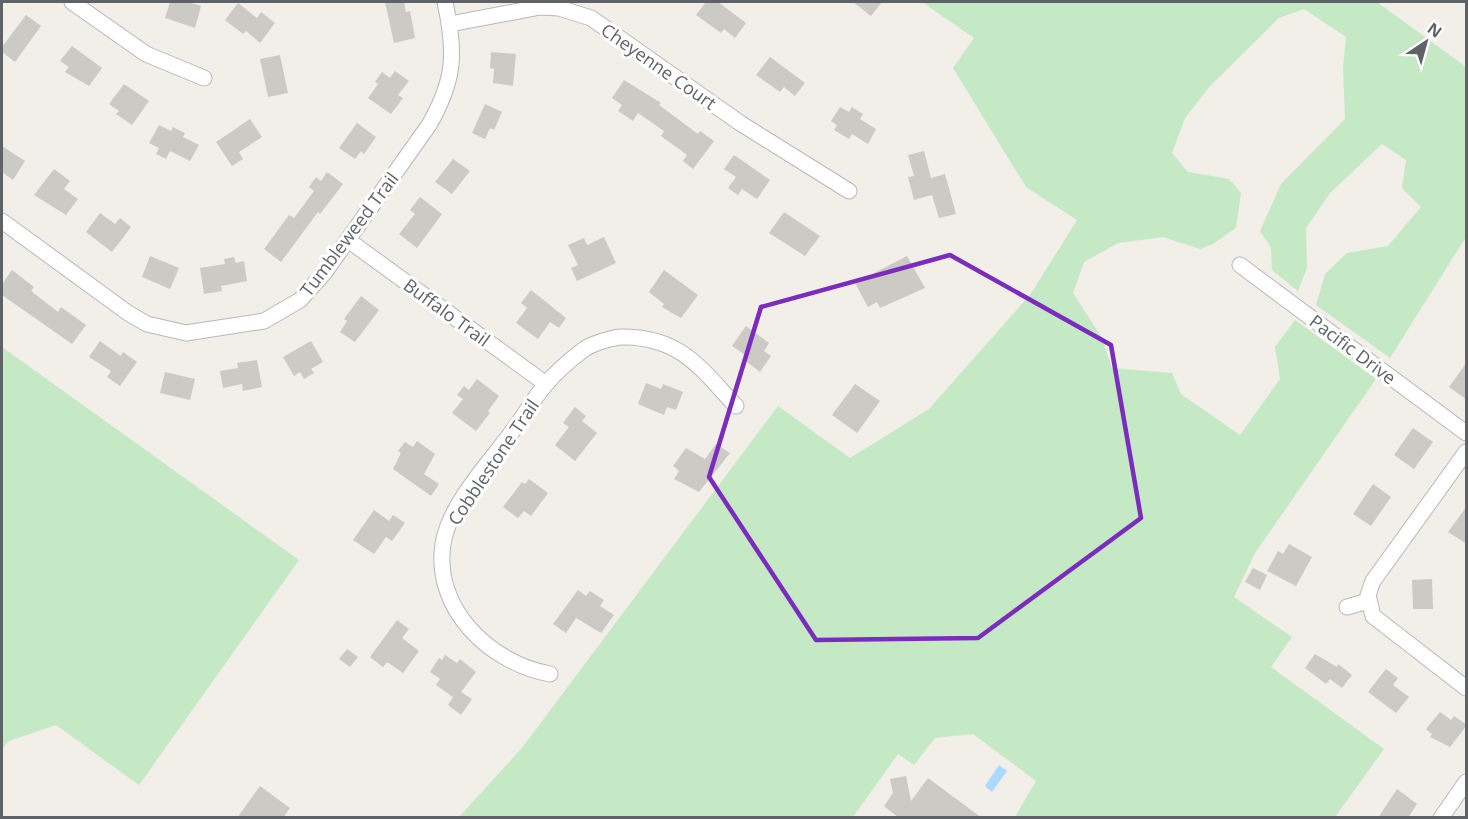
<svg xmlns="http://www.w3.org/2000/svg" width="1468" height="819" font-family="'Open Sans',sans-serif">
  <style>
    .green { fill: #c5e8c5 }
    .water { fill: #aadaff }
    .building { fill: #cccac5 }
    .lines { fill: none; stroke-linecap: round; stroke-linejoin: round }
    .street-casing { stroke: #b5b8bc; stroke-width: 17 }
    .street { stroke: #fff; stroke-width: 15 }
    .marked { fill: none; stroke: #7b2cbf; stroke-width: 4.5; stroke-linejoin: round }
    .labels { text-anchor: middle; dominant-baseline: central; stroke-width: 6; stroke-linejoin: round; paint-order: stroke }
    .street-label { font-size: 18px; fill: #5f6368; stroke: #fff }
  </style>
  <rect width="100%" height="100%" fill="#f1efe8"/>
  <g class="green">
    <path d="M922,2h455l89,65v170l-76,121 -74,-53 9,-31 22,-21 41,-7 33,-39 -19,-19 4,-28 -24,-16 -52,49 -24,35 1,40 -9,23 -26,-21 -1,-22 -11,-17 21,-47 64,-65 -2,-52 3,-30 -42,-28 -25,9 -69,68 -25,32 -13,35 16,19 41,7 12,14 -5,35 -23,16 -13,5 -37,-12 -45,6 -34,19 -11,31 29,45 10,30 60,5 9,21 59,41 40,-56 -5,-32 20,-27 81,59 -121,174 -21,44 58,40 -21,30 113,82 -49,68h-320l21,-36 -63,-47 -38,4 -21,27 -16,-11 -45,63h-394l63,-69 256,-342 72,52 79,-49 101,-114 47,-75 -51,-33 -73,-119 21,-30z"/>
    <path d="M2,347l297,213 -160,225 -83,-60 -47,16 -7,8z"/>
  </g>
  <path class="water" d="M999,765l8,6 -15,21 -7,-6z"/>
  <g class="building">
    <path d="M170,2h18l13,4 -6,22 -30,-10z"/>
    <path d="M385,2h19l2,10 4,-1 5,27 -21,5z"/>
    <path d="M706,2h12l28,21 -11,15 -11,-9 -3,4 -25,-18z"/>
    <path d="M853,2h29l-11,14z"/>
    <path d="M238,3l19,15 4,-6 14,11 -15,20 -14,-12 -3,3 -18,-14z"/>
    <path d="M26,15l15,11 -26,36 -13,-10v-5z"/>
    <path d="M72,46l30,22 -13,18 -24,-14 4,-5 -9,-6z"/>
    <path d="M491,52l25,2 -3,32 -20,-3 1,-14 -4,-1z"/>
    <path d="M280,55l8,38 -20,4 -8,-38z"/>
    <path d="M770,57l35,26 -10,13 -11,-9 -4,5 -24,-17z"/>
    <path d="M395,71l14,10 -11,14 5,3 -12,16 -23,-16 10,-14 -3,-2 7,-10 8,6z"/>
    <path d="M624,80l37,23 -2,2 39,29 2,-3 14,10 -21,28 -10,-8 4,-6 -26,-19 3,-5 -26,-18 -5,8 -15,-10 4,-6 -10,-7z"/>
    <path d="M124,84l25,17 -17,24 -16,-11 3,-3 -10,-7z"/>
    <path d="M485,104l17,8 -8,18 -4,-2 -5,11 -13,-6z"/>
    <path d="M840,107l9,5 3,-5 11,7 -3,5 16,10 -8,15 -16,-10 -3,5 -15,-9 3,-5 -6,-4z"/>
    <path d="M250,119l12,18 -23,15 4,7 -11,7 -16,-24z"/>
    <path d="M357,123l19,14 -12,17 -3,-3 -6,8 -16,-11z"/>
    <path d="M159,125l12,6 2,-4 12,6 -2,4 16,8 -9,16 -20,-10 -4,8 -10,-5 3,-6 -10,-5z"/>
    <path d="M2,146l23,15 -12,19 -11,-8z"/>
    <path d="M924,151l7,27 14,-4 11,40 -17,4 -7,-23 -18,5 -6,-23 6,-1 -6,-21z"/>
    <path d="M734,155l36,25 -13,19 -15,-10 -4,6 -10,-7 8,-11 -12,-8z"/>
    <path d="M453,159l17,12 -18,23 -17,-12z"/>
    <path d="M54,169l16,12 -6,8 14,10 -12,16 -32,-20z"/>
    <path d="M327,172l16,12 -23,30 -2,-2 -37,50 -17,-13 25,-34 5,3 20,-27 -5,-4 7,-10 5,4z"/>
    <path d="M420,197l22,17 -25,34 -18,-14 16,-20 -5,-4z"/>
    <path d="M784,212l36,24 -15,20 -36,-23z"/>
    <path d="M100,213l15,11 5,-6 11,9 -19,25 -26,-20z"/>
    <path d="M604,237l12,26 -39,18 -6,-13 7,-3 -10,-20 16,-7 3,7z"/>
    <path d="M150,256l29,12 -9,21 -28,-12z"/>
    <path d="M907,256l18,32 -45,20 -3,-6 -9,5 -13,-24z"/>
    <path d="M234,257l2,6 8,-2 3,20 -26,5 1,5 -18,3 -4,-26 25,-4 -1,-5z"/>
    <path d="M12,270l22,17 -3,4 27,21 3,-5 25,18 -14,19 -70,-49v-11z"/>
    <path d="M664,270l34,25 -17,23 -19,-11 2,-3 -15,-12z"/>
    <path d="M531,290l35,28 -7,10 -9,-6 -12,17 -22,-16 11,-15 -6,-5z"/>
    <path d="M361,296l18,14 -24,32 -15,-10 7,-11 -3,-2z"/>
    <path d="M746,326l23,17 -5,8 7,5 -11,16 -17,-13 2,-4 -13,-9z"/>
    <path d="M100,341l21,15 2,-4 14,10 -17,24 -13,-9 4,-6 -22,-14z"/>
    <path d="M311,341l12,21 -12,7 3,4 -10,6 -4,-7 -6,4 -11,-19z"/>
    <path d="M257,360l5,27 -19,4 -1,-7 -19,4 -3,-17 18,-3 -1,-5z"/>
    <path d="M1467,362v38l-18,-13z"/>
    <path d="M165,372l30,7 -5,21 -30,-7z"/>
    <path d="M477,379l22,17 -11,15 2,2 -14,18 -24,-18 11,-14 -6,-4 7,-9 5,4z"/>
    <path d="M646,383l15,6 2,-5 20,8 -7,18 -9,-3 -3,8 -26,-11z"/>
    <path d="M855,384l25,17 -23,32 -25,-18z"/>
    <path d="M575,407l11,9 -4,5 15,12 -22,28 -20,-16 14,-18 -6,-4z"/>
    <path d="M1413,428l20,14 -19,27 -20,-14z"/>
    <path d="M417,441l18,13 -11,20 15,10 -8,12 -38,-27 8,-16 -3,-2 7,-9 8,5z"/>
    <path d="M716,444l14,9 -31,39 -25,-13 5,-8 -6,-5 13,-18 19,11z"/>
    <path d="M529,479l19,14 -17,23 -7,-5 -6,7 -15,-11 19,-25 3,2z"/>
    <path d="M1373,484l18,13 -20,29 -18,-12z"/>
    <path d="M1467,506v38l-19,-12z"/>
    <path d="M374,510l15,11 4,-6 12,8 -13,18 -6,-4 -12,17 -21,-14z"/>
    <path d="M1289,544l23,13 -16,29 -29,-15 11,-20 5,3z"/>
    <path d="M1253,568l14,7 -7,15 -15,-8z"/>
    <path d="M1432,579l1,30h-20l-1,-29z"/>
    <path d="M578,590l8,6 4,-5 14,9 -4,6 14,9 -13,18 -25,-15 -10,15 -13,-9z"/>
    <path d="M397,620l12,9 -7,9 17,13 -16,22 -16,-11 -4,5 -13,-10z"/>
    <path d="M347,649l11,8 -8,10 -11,-8z"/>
    <path d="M1315,654l22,13 1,-3 14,11 -10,13 -12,-9 -4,5 -21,-16z"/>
    <path d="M445,655l12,8 3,-4 16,13 -15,20 11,7 -11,16 -13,-10 5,-8 -17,-12 4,-6 -10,-7 9,-14 3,2z"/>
    <path d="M1386,669l12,9 -5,7 16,12 -13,16 -28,-21z"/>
    <path d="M1440,712l11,8 3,-4 13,9 -17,22 -20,-10 2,-3 -6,-5z"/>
    <path d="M906,776l5,25 17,-23 54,40h-83l-15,-12 9,-13 -3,-14z"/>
    <path d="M260,786l30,22 -7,10h-46z"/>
    <path d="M1397,789l20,15 -9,14h-30z"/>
  </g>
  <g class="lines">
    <defs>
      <g id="street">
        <path d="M72,2l74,52 58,24"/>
        <path d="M450,24l90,-17 19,1 32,10 149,105 109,68"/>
        <path d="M2,221l126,92 19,11 39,9 78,-12 36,-21 25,-28 104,-147c26,-45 27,-72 16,-123"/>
        <path d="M348,240l198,144"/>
        <path d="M1240,265l226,168"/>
        <path d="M1466,452l-93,129 -5,14 5,21 93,72"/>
        <path d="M1347,607l21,-6"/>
        <path d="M550,674c-60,-11 -117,-65 -107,-130 6,-40 48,-83 71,-115 11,-15 20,-31 32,-45 10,-12 24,-24 37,-34 8,-6 32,-14 42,-13 57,1 76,32 111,69"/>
        <path d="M1441,818l25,-36"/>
      </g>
    </defs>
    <use href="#street" class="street-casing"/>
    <use href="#street" class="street"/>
  </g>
  <path class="marked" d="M950,255l161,90 30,173 -163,120 -162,2 -107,-163 52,-170z"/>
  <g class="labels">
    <g class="street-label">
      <text transform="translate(659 66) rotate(35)">Cheyenne Court</text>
      <text transform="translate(349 234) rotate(-53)">Tumbleweed Trail</text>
      <text transform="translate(447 312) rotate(36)">Buffalo Trail</text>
      <text transform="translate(1353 349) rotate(37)">Pacific Drive</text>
      <text transform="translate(493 462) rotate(-56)">Cobblestone Trail</text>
    </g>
  </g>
  <rect width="1468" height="819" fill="none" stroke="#5f6368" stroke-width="6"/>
  <g transform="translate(1426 42) rotate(36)" stroke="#ffffff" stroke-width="4.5" paint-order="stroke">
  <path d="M0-4.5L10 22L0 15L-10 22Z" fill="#5f6368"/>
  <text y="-9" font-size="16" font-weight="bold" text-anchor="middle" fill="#5f6368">N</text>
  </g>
</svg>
